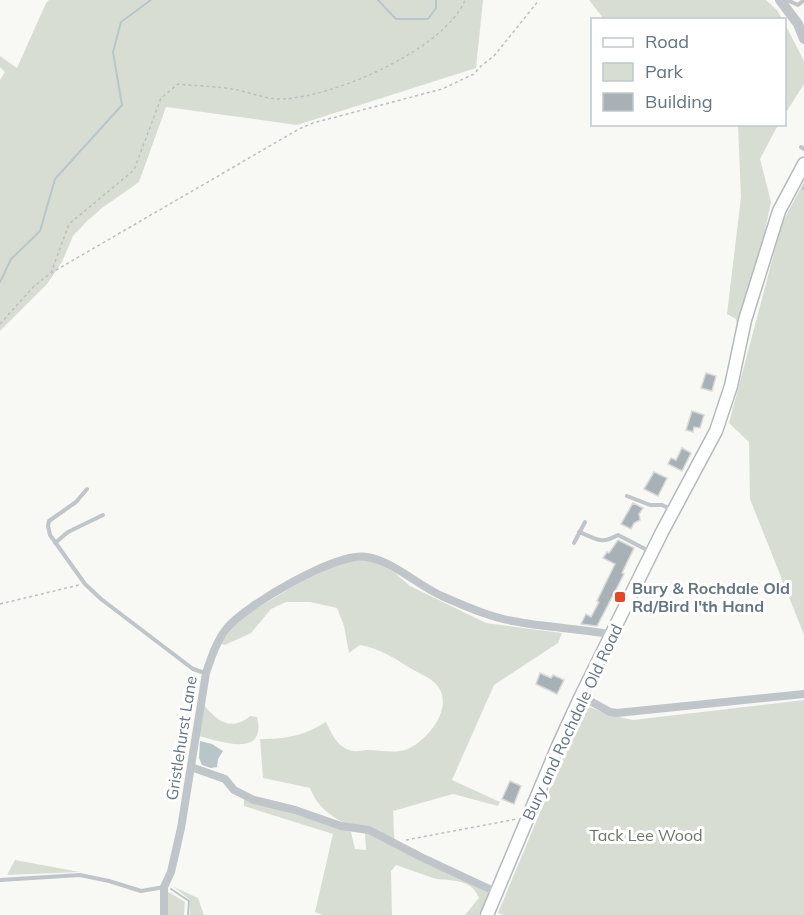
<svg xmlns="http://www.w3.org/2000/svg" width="804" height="915" font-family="Mulish,sans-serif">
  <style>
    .green { fill: #d8ddd4 }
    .water { fill: #b8c6c9 }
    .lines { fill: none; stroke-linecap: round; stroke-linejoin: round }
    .stream { stroke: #b8c6c9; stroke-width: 2 }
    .building { fill: #a7b1b6; stroke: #d9d9d7; stroke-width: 1.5 }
    .secondary-casing { stroke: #b3b9bd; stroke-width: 15 }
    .path { stroke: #babec0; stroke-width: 1.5; stroke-dasharray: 3 3; stroke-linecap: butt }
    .service { stroke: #c0c5c9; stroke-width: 4 }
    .minor { stroke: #c0c5c9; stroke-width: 8 }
    .tertiary { stroke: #c0c5c9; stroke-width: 10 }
    .secondary { stroke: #fff; stroke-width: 12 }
    .poi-dot { fill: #e64626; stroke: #fff; stroke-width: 2 }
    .labels { text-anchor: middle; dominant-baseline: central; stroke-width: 6; stroke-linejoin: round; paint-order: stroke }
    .poi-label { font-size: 16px; font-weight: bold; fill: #627580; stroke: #fff; text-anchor: start }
    .street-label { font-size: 16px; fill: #627580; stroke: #fff }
    .park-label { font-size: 16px; fill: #677861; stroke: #fff }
  </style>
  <rect width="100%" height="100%" fill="#f8f8f5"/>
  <g class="green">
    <path d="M49,0h434l-7,68 -179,57 -131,-18 -27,75 -37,26 -15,13 -14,15 -11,26 -15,22 -47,47v-251l5,-8 -5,-5v-11l17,12 29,-65z"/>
    <path d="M589,0h177l12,11 4,8h-166l-13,-1z"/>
    <path d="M785,24l19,37v23l-19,30z"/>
    <path d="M738,125h40l-18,34 11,43 -7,34 -26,93 -2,-10 -9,-5 14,-117z"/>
    <path d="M804,182v453l-54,-136 -1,-57 -20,-19 53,-200z"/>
    <path d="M358,559l16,3 20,10 16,14 76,37 76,10 -4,10 -64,42 -42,95 48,22 -2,4 -45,-12 -60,17c1,11 0,20 2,30 -32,-11 -72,-18 -85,-53l-47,-10 -3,-39c27,0 43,-3 66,-17 6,13 12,26 27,29 4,1 10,-1 14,-1 13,0 28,4 41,-1 20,-9 47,-42 29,-64 -6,-7 -19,-12 -27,-17 -16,-10 -31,-20 -50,-23l-11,8 -5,-27 -7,-18 -27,-6h-24l-15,7 -20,24 -26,12 -4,-1 10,-16 18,-15 60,-36 29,-13z"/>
    <path d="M804,700v215h-300l-6,-2 87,-208 24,10 24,5z"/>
    <path d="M204,705c13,16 27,27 46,11l7,1c10,42 -36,24 -59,19z"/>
    <path d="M244,798l107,34 4,17 11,1 -1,-17 7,1 117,59 -10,22h-14l14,-17c-8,-21 -29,-16 -46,-20 -12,-4 -25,-9 -37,-13l-5,6 1,44h-69l-8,-3 18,-78 -89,-28z"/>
    <path d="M15,860l65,12 -73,3z"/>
    <path d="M174,887l24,11 6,17h-14v-15z"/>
    <path d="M167,891l18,11 -1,13h-17z"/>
  </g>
  <path class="water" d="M200,741l12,3 11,7 -5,8 -1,8 -6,1 -9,-3 -3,-7z"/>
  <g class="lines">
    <g class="stream">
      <path d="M378,0l18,19h32l8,-11v-8"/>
      <path d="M0,282l11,-23 29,-28 15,-52 67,-74 -9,-53 8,-30 30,-22"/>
      <path d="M171,889l18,12 -1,14"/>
    </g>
  </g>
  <g class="building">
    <path d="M706,373l10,3 -4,15 -11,-3z"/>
    <path d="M692,411l12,4 -4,13 -6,-1 -1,5 -7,-2z"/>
    <path d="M682,448l9,5 -9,18 -14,-7 3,-6 5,2z"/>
    <path d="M654,472l13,6 -9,18 -14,-7z"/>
    <path d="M633,503l10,5 -4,6 1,6 -6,3 -3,6 -10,-5z"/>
    <path d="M618,540l16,8 -12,25 2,1 -27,52 -16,-2 5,-10 5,3 8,-15 -2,-1 18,-37 -12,-6 4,-6 2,1z"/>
    <path d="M540,673l11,5 2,-3 11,5 -7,14 -21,-10z"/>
    <path d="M510,781l11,5 -7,18 -12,-5z"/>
  </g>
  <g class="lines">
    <defs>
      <path id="secondary" d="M487,915l71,-169 23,-50 81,-164 54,-101 15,-45 14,-66 34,-109 25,-47"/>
    </defs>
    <use href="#secondary" class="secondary-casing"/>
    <g class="path">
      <path d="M803,187l1,6"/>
      <path d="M51,273l18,-49 65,-54 27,-72 17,-14c18,2 36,2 54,5 16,2 34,11 50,10 52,-2 162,-49 183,-99"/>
      <path d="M0,324l34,-38 17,-13 248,-144 14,-6 129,-34 32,-15 7,-8 13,-10 45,-56"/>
      <path d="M0,604l79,-19"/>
      <path d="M406,840l111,-21"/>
    </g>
    <g class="service">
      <path d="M787,0l11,5 6,-5"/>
      <path d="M801,147l3,2"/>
      <path d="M87,489l-11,13 -27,19 -1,5 2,9 35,49 16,15 92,70 12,4"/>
      <path d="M627,496l23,9h12l11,5"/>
      <path d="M579,532c19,7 21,13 39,3l33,17"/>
      <path d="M55,543l13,-11 35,-17"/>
      <path d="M574,543l11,-21"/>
      <path d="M0,880l80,-5 29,6 32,10 23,-4"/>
    </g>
    <g class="minor">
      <path d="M581,696l29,16 7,1 187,-19"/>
      <path d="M191,767l34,12 9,11 20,10 41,10 46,16 28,4 52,27 75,35"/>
      <path d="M164,915v-28l7,-15 10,-44 25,-155c5,-15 11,-33 21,-45 19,-23 111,-77 140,-71 28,5 51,29 77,40 21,9 45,20 69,24 29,6 60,7 90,12l8,3"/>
    </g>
    <path class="tertiary" d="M780,0l18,24 6,15"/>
    <use href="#secondary" class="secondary"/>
  </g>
  <rect class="poi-dot" x="614" y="591" width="12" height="12" rx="3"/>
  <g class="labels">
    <g class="poi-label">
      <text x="632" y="588">Bury &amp; Rochdale Old<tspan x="632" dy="18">Rd/Bird I'th Hand</tspan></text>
    </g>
    <g class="street-label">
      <text transform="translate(572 722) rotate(-65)">Bury and Rochdale Old Road</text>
      <text transform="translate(181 738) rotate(-81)">Gristlehurst Lane</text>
    </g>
    <g class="park-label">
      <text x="646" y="835">Tack Lee Wood</text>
    </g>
  </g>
  <rect x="591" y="18" width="195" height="108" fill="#ffffff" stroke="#c0c8cc" stroke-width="1.5"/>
  <rect x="603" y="38" width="30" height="9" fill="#ffffff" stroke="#c0c8cc" stroke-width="1.5"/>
  <text x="645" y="48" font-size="18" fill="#627580">Road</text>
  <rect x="603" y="63" width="30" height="18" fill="#d8ddd4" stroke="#c0c8cc" stroke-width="1.5"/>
  <text x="645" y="78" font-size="18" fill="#627580">Park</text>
  <rect x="603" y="93" width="30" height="18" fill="#a7b1b6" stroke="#c0c8cc" stroke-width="1.5"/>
  <text x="645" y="108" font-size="18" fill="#627580">Building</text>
</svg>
